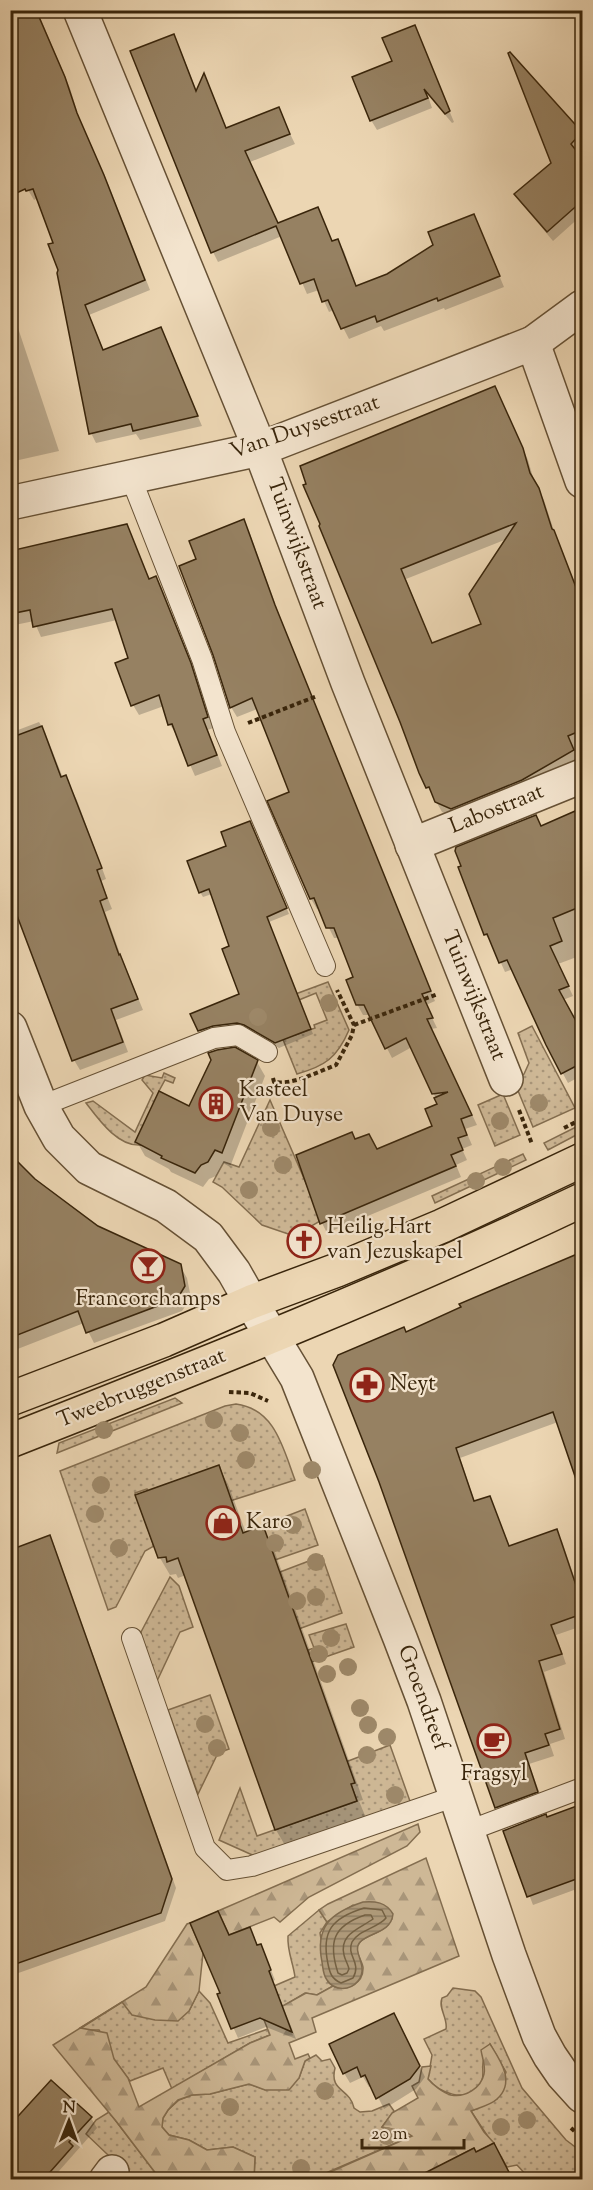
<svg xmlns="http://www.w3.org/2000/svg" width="593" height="2190" font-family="'Sorts Mill Goudy',serif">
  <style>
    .grass { fill: url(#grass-dots); stroke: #846e50; stroke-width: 1.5 }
    .forest { fill: url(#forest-firs); stroke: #846e50; stroke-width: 1.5 }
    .water { fill: url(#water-rules); stroke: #806b4e; stroke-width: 1.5 }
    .shadow { fill: #0003; fill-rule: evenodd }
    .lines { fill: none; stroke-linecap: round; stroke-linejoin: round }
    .shore { stroke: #746042; stroke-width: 1.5 }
    .building { fill: #968162; stroke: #39250b; stroke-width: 1.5; fill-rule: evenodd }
    .service-casing { stroke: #665135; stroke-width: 22 }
    .minor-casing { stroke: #665135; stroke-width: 36 }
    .tertiary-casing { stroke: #665135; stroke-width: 36 }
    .primary-casing { stroke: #39250b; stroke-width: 36 }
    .path { stroke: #39250b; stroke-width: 4; stroke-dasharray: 4.5 3; stroke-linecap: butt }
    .service { stroke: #f3e4ce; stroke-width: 20 }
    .minor { stroke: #f3e4ce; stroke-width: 33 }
    .tertiary { stroke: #f3e4ce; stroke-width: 33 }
    .primary { stroke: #ecd6b3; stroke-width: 33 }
    .tree { fill: #9e896a }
    .labels { text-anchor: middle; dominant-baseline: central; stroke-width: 4.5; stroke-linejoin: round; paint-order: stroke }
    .street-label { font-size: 22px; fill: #39250b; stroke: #f3e4ce }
    .poi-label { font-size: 22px; fill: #39250b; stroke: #f3e4ce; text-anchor: start }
  </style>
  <defs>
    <pattern id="grass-dots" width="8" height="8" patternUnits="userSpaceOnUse" patternTransform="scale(1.5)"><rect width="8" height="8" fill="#ceb896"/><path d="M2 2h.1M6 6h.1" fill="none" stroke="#a89579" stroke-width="1.8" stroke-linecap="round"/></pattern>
    <pattern id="forest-firs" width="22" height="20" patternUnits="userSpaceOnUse" patternTransform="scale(1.5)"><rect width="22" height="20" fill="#ceb896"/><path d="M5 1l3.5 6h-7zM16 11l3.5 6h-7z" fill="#a89579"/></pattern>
    <pattern id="water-rules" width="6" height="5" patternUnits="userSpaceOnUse" patternTransform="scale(1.5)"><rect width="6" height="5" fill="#af9a7a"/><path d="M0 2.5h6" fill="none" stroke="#8f7d62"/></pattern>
  </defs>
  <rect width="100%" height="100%" fill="#ecd6b3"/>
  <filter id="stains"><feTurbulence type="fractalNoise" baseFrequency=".00333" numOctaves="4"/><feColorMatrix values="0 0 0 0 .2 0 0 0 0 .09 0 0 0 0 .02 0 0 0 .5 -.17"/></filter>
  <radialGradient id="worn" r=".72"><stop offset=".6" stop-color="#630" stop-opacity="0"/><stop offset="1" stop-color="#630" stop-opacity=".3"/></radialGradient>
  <g class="grass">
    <path d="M328,982l21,48c-12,28 -24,36 -52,44l-15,-37 13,-2 20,-7 -1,-3 13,-5 -11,-27 -44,18 -36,5z"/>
    <path d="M532,1026l43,82 -42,19 -19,-46 10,-7 5,-11 -11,-30z"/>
    <path d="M164,1073l11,5 -2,5 -8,-3 -6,11 -7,31 -11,23c-23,2 -42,-25 -55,-42l7,-2 42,31 18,-39 -11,-13 3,-5 17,3z"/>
    <path d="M503,1094l17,41 -25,11 -17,-41z"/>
    <path d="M270,1100l52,120 -28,16 -32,-11 -40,-38 -9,-5 11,-20 15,5z"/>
    <path d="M582,1124v8l-34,18 -4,-7z"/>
    <path d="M523,1154l3,6 -91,43 -3,-7z"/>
    <path d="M175,1398l7,5 -125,50 2,-10z"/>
    <path d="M236,1404c39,5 47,44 59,76l-68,22 1,-11 -9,-25 -71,25 -1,-2 -12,4 19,53 -9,5 -29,56 -8,3 -48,-139 165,-65z"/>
    <path d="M305,1509l13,36 -46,16 -9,-35 -10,3z"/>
    <path d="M322,1556l20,57 -46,17 -14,-40 3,-3 -5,-15z"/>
    <path d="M170,1577l9,9 14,41 -13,5 -23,49 -17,-47z"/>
    <path d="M346,1624l8,23 -46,16 -2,-4 3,-4 -1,-5 6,-2 -5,-13z"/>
    <path d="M210,1695l19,54 -11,4 -20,41 -30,-84z"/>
    <path d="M390,1745l21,59 -152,54 -40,-18 21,-52 17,48 100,-35 -14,-38z"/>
    <path d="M319,1910l8,12 -7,11 8,49 5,4 -16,9 -12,-2 -23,14 -8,-21 21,-9c-2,-15 -8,-26 -7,-41z"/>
    <path d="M453,1988l22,3 6,6 41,91 44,52 16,12v12l-14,16 -38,-1 -13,-14 -10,2c-11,-20 -24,-37 -36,-56l26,-12 9,-27 -16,-28c-2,6 -6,13 -7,19 -1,8 2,15 -4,23 -15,17 -39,7 -51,-7l4,-24 -8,-16 22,-10c2,-11 -8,-20 -4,-31l5,-2z"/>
    <path d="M199,1991l11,12 18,40 40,-14 2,6 -20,8 -78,46 -9,-21 -33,13 -16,-22 -15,-29h-11l-8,-2 42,-26 67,9z"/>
    <path d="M316,2055l6,6 8,-2 5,9c-6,24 15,20 19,40l6,4 12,-1 17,-7 5,7 -12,16 24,5 6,4 -100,43 -58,1 1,-23 -22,-10 -26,3 -18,-10 -20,-5 -7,-8 1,-9 5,-8 11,-10 13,-5 18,-1 39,-10 17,6 33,-12 6,-17z"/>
    <path d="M109,2112l48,63 5,4h-38l4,-5 -42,-40 10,-14z"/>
  </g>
  <g class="forest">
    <path d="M418,1824l2,8 -13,14 -98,51 -29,25 -6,-5 -45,18 -11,-24z"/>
    <path d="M426,1858l33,98 -147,62 4,14 -27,11 6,16 13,-5 2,4 -5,3 -6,17 -10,12h-24l-16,-6 -39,10 -18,1 -14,5 -10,10 -5,8 -1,9 7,8 20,5 18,10 26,-3 22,10 -1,22h-92l-5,-4 -41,-54 -63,-76 93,-58 41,-63 3,-1 13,30 -4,38 -10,20 -11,10 -23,-1 -23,-5 -10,-13 -41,26 26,5 7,26 14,19 11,29 111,-64 20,-8 -6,-15 14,-6 1,-6 27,-15 11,2 16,-9c13,6 31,-2 30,-19 -1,-6 -6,-12 -6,-18 0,-2 2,-6 4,-8 11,-8 24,-9 31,-22l-39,-14 -26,17 -8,-12 9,-6z"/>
    <path d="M490,2044c10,16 26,38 7,55 -6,6 -19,9 -26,12l13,21 10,11 -18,9 -2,-4 -29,15 -15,16 -118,1 100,-44 -6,-4 -24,-5 10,-14 26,-15 -6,-12 7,-4 3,-15 9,-1 -3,13c5,6 15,14 23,16 14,3 30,-7 33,-21 2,-7 -2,-17 -3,-24z"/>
  </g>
  <path class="water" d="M363,1902c12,-1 23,0 30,12 -2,19 -23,18 -33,28 -9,10 10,24 -2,39 -8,10 -24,10 -31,-1 -4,-5 -4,-12 -5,-18 -7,-35 8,-49 41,-60z"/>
  <g class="shadow">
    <path d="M10,10h27l33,78 11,36 28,62 41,104 -61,25 15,36 56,-22 42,97 -62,14 -4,-6 -40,9 -5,-10 -36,-189 -17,-46 -4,2 -6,-10 -18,-46z"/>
    <path d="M414,27l40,95 -2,1 -25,-30 5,15 -55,22 -6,-10 23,-58z"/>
    <path d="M173,36l6,10 18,46 7,-16 23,53 51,-20 17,35 -45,18 28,62 39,-16 16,35 5,-2 6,10 13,36 30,-12 48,-30 39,-29 30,71 -59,23 -1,-2 -60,23 -3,-5 -32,13 -15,-29 -5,2 -10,-22 -12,4 -25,-58 -64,26 -5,-10z"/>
    <path d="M582,128v87l-29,26 -31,-37 -6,-9 36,-32z"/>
    <path d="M10,304l49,147 -49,11z"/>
    <path d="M500,398l28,62 7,24 9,16 11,34 27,67v158l-124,60 -16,-7 -22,-39 -115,-287zM507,539l-24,86 -51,19 -26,-65z"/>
    <path d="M243,521l6,10 31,86 155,384 -9,4 11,23 -6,1 46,96 -12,4 7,16 -10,4 5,11 -11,5 5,12 -134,56 -5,-10 34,-82 21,10 57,-24 5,-22 -27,-58 -20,11 -22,-43h-7l-6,-11 -2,-26 -15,-40h-6l-15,-30 -2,1 -6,-10 -20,-106 -34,-84 -20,8 -6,-10 -33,-147z"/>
    <path d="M126,525l24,55 6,-3 6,11 34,87 17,53 -5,2 14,36 -27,10 -18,-41 -7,-10 -6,-19 -25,9 -6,-10 -3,-46 -13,-39 -76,17 -7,-16 -24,5v-74z"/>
    <path d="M39,722l6,10 18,46 2,-1 12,23 29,79 -5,2 11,28 -7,3 17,47 21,51 -27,10 12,32 -48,18 -6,-10 -64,-167v-160z"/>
    <path d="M582,826v129l-24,9 15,32 -10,4 19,35v47l-3,-5 -11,6 -21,-39 -34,-75 -8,3 -13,-29 -7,-9 56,-106z"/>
    <path d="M252,827l37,87 -20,8 44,112 -34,14 -31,-19 -7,-1 -38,8 -10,-22 48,-19 -10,-48 -19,-53 -9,3 -3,-5 28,-45z"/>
    <path d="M257,1062l8,14 -35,91 -7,-4 -7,13 -7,3 -6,8 -32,-15 -2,-3 -24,-13 -8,-14z"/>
    <path d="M10,1151l24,29 63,47 83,39 7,12 4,20 -9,13 -88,32 -10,-20 -74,29z"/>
    <path d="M582,1254v219l-4,2 -20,-53 -98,36 15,44 14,-5 21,50 46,-16 6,10 20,59v26l-26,9 10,29 -22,8 21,67 -15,5 4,12 -25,8 14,38 -41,15 -5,-10 -91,-474 57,-25 -2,-3z"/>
    <path d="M218,1467l10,17 18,49 16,-6 10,17 91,256 -4,1 7,17 -80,29 -10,-17 -90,-255 -8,3 -2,-4 -6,1 -10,-17z"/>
    <path d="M49,1537l5,8 122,343 -11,33 -155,55v-425z"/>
    <path d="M582,1805v110l-8,-25 -41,15 -28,-74z"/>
    <path d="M218,1913l12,24 20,-9 8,18 2,-1 5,10 10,25 -2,1 23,58 -30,-12 -28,11 -19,-43 3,-2z"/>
    <path d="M400,2025l25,52 -9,12 -32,20 -12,-24 -3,2 -6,-10 -13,6 -6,-10z"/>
    <path d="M91,2118l6,10 -46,52h-41z"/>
  </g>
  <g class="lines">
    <g class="shore">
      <path d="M364,1908l18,2 4,8c-8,10 -28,12 -34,24 -6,14 10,20 1,36l-12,5c-9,-4 -11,-9 -13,-19 -7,-33 4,-46 36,-56z"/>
      <path d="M365,1915h6l2,4c-14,10 -34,15 -29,36 1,5 4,9 5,14l-2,4 -5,2 -4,-2c-10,-31 -5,-47 27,-58z"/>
    </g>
  </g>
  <g class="building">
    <path d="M10,10h26l29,67 12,36 27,62 41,105 -60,25 18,45 58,-23 37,89 -65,15 -2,-7 -42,10 -32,-161 1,-3 -10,-26 5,-1 -20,-54 -7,2 -1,-2 -15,7z"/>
    <path d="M415,25l35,86 -5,3 -21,-25 4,9 -58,23 -18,-44 40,-16 -10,-23z"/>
    <path d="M174,34l22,57 8,-18 22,55 53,-21 11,27 -45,17 33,72 40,-16 14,34 6,-2 18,47 31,-12 46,-29 -5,-13 46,-18 26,62 -62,25 -1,-3 -60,24 -2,-6 -34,13 -13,-29 -6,2 -8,-23 -14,5 -24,-58 -65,27 -81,-202z"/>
    <path d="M510,52l72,80 -11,12 11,14v43l-35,31 -33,-38 37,-31 -43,-110z"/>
    <path d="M495,386l28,62 7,25 9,15 13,41 2,1 28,73v127l-14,6 6,14 -52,30 -71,29 -16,-7 -6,-15 -3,1 -7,-15 -19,-51 -81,-196 1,-2 -17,-39 3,-1 -6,-18zM516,523l-47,71 12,30 -49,19 -31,-74z"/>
    <path d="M244,519l31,86 156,386 -9,3 11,24 -6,1 45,96 -11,4 6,16 -9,3 5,12 -12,5 5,11 -136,58 -24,-69 56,-23 3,7 14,-5 8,15 55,-23 -7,-17 12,-5 -3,-6 14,-6 -16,2 -26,-56 -21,11 -21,-44h-8l-10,-25 7,-3 -19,-49h-8l-12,-30 -4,1 -43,-98 22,-9 -14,-36 -23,-58 -22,10 -17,-53 -34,-89 17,-7 -7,-18z"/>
    <path d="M127,524l22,55 7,-3 35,87 17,54 -5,2 14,36 -29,11 -16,-42 -4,1 -9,-30 -28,11 -16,-43 13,-5 -16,-49 -79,18 -3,-17 -20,4v-63z"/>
    <path d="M42,726l19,51 5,-2 5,13 31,80 -5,2 10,28 -7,3 19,54 1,-1 18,45 -27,10 12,33 -51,19 -62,-164v-159z"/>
    <path d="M582,808v98l-29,12 9,23 -12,5 19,40 -10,4 23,42v31l-21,11 -15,-29 -39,-85 -8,3 -12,-29 -3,1 -26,-68 3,-1 -6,-15 1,-4 80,-32 5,11z"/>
    <path d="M250,821l37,87 -20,9 44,112 -36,14 -31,-18 -7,-2 -24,3 -15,5 -8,-17 49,-20 -17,-45 7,-3 -20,-57 -10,4 -12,-32 39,-15 -5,-14z"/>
    <path d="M235,1047l23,13 -36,93 -7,-3 -7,12 -7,3 -6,8 -34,-15 1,-2 -27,-14 24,-51 30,15 22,-46 -3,-7 9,-3z"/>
    <path d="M10,1154l25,25 63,47 83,38 4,22 -6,10 -3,3 -90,34 -8,-22 -68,27z"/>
    <path d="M582,1252v232l-4,1 -25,-73 -97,36 18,53 16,-5 19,50 48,-17 25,74v11l-31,11 11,29 -23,7 21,68 -15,5 4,11 -24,8 13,39 -43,16 -116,-326 -46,-117 5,-10 66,-28 2,5 55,-25 -2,-3z"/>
    <path d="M219,1465l24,68 20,-8 92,258 -4,1 6,17 -82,29 -97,-272 -11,4 -1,-5 -8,1 -23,-63z"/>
    <path d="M50,1535l122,344 -11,34 -151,53v-416z"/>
    <path d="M582,1804v73l-55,20 -24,-66 43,-17 1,3z"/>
    <path d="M218,1911l11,24 21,-8 7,18 4,-1 10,26 -2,1 23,61 -32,-14 -29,11 -14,-35 3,-1 -30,-70z"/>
    <path d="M394,2013l26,53 -10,13 -34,20 -11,-24 -4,2 -4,-10 -14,7 -14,-30z"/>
    <path d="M51,2080l41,37 -23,25 4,4 -30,34h-33v-55z"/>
    <path d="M494,2143l19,37h-102l63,-32 2,4z"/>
  </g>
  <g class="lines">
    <defs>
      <g id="service">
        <path d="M131,478l71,181 23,73 100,234"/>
        <path d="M41,1106l173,-68 24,-3 29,17"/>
        <path d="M132,1638l73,210 22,22 25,-4 204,-70"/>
        <path d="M468,1831l114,-43"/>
      </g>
      <g id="minor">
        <path d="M80,10l180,439 88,234 158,396"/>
        <path d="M533,343l49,138"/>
        <path d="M10,503l250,-54 273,-106 49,-36"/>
        <path d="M412,845l170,-69"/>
        <path d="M10,1028l31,78 18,32 30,30 77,38 42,31 26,35 17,30"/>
        <path d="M106,2180l6,-8"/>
      </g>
      <path id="tertiary" d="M251,1302l46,76 103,260 24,63 85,254 30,81 11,20 13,19 19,21"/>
      <g id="primary">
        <path d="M10,1399l154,-59 87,-38 86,-32 105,-44 140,-66"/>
        <path d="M10,1441c193,-76 385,-152 572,-241"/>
      </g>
    </defs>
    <use href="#service" class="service-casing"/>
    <use href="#minor" class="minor-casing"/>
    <use href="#tertiary" class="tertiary-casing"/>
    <use href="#primary" class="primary-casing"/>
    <g class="path">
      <path d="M248,723l69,-27"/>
      <path d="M354,1025l84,-31"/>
      <path d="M273,1078l1,4c20,3 43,-10 62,-17l16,-30 2,-10 -17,-35"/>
      <path d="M519,1110l13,34"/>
      <path d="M564,1128l18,-9"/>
      <path d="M229,1392l21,1 18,8"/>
      <path d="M571,2128l11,10"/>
    </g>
    <use href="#service" class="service"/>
    <use href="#minor" class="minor"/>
    <use href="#tertiary" class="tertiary"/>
    <use href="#primary" class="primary"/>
  </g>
  <g class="tree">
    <circle cx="329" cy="1003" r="9"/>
    <circle cx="258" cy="1017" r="9"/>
    <circle cx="539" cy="1103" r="9"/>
    <circle cx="500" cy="1121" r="9"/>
    <circle cx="271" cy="1128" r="9"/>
    <circle cx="283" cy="1165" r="9"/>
    <circle cx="503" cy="1167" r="9"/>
    <circle cx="476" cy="1181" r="9"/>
    <circle cx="249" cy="1190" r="9"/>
    <circle cx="214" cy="1420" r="9"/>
    <circle cx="104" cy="1430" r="9"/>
    <circle cx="240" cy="1433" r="9"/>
    <circle cx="246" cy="1460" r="9"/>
    <circle cx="312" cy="1470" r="9"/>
    <circle cx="101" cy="1485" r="9"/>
    <circle cx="95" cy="1514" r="9"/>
    <circle cx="293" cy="1525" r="9"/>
    <circle cx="275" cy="1543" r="9"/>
    <circle cx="119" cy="1548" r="9"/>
    <circle cx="316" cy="1562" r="9"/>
    <circle cx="316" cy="1597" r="9"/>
    <circle cx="297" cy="1601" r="9"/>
    <circle cx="331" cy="1638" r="9"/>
    <circle cx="319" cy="1654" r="9"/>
    <circle cx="348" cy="1667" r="9"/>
    <circle cx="327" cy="1674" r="9"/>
    <circle cx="360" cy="1708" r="9"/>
    <circle cx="205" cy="1724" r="9"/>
    <circle cx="368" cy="1725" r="9"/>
    <circle cx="387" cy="1737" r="9"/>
    <circle cx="217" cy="1748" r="9"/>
    <circle cx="367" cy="1755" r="9"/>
    <circle cx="395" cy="1795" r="9"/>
    <circle cx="325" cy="2091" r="9"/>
    <circle cx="230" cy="2107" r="9"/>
    <circle cx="527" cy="2120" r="9"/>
    <circle cx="501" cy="2127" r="9"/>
    <circle cx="387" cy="2136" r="9"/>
    <circle cx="301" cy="2168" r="9"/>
  </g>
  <defs>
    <symbol id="building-ring" viewBox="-11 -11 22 22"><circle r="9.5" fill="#f3e4ce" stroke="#8f2418" stroke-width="1.5"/><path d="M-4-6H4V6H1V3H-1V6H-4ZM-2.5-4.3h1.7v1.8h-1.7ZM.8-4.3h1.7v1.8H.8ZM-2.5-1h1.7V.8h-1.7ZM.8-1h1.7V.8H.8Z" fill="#8f2418"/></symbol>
    <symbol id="church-ring" viewBox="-11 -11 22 22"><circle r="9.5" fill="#f3e4ce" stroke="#8f2418" stroke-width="1.5"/><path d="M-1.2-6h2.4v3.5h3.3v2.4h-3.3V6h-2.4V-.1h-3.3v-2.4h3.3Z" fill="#8f2418"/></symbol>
    <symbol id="bar-ring" viewBox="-11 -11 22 22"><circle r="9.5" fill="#f3e4ce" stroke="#8f2418" stroke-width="1.5"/><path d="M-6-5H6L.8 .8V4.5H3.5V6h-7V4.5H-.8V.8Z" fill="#8f2418"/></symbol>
    <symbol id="pharmacy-ring" viewBox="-11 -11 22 22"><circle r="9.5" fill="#f3e4ce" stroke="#8f2418" stroke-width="1.5"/><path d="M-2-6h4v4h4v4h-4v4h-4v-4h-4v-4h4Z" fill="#8f2418"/></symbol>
    <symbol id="shop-ring" viewBox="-11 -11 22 22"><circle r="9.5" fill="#f3e4ce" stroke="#8f2418" stroke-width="1.5"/><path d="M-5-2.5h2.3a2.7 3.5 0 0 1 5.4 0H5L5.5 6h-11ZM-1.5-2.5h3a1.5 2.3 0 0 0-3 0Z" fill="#8f2418"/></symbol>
    <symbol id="cafe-ring" viewBox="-11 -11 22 22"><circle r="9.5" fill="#f3e4ce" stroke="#8f2418" stroke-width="1.5"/><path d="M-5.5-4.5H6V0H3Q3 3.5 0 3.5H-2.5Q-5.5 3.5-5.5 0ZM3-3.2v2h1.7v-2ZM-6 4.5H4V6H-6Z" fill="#8f2418"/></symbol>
  </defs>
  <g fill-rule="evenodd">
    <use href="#building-ring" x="197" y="1085" width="38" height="38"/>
    <use href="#church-ring" x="285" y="1222" width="38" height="38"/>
    <use href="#bar-ring" x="129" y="1247" width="38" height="38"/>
    <use href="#pharmacy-ring" x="348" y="1366" width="38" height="38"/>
    <use href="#shop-ring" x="204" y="1504" width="38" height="38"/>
    <use href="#cafe-ring" x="475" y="1722" width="38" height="38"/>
  </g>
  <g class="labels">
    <g class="street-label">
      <text transform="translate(305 428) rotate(-19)">Van Duysestraat</text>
      <text transform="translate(296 544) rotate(70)">Tuinwijkstraat</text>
      <text transform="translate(497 810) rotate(-22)">Labostraat</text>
      <text transform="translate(473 996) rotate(68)">Tuinwijkstraat</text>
      <text transform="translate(142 1389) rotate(-22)">Tweebruggenstraat</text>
      <text transform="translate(422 1698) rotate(70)">Groendreef</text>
    </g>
    <g class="poi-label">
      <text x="239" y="1091">Kasteel<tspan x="239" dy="25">Van Duyse</tspan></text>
      <text x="327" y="1228">Heilig Hart<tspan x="327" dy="25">van Jezuskapel</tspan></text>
      <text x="148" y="1300" text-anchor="middle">Francorchamps</text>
      <text x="390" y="1385">Neyt</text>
      <text x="246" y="1523">Karo</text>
      <text x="494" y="1775" text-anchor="middle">Fragsyl</text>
    </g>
  </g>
  <rect width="593" height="2190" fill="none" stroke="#ecd6b3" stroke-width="36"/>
  <rect x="12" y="12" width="569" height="2166" fill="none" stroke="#39250b" stroke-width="3"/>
  <rect x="18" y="18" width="557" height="2154" fill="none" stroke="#39250b" stroke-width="1.5"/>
  <g transform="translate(69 2121) rotate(1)" stroke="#f3e4ce" stroke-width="4.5" paint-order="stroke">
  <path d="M0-4.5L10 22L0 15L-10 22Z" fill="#39250b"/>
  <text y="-9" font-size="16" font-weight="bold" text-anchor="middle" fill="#39250b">N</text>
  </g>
  <path d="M362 2139v9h102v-9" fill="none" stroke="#39250b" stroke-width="3"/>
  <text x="371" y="2139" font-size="18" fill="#39250b" stroke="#f3e4ce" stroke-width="4.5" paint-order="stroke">20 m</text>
  <rect width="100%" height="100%" filter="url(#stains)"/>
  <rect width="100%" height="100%" fill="url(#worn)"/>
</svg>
